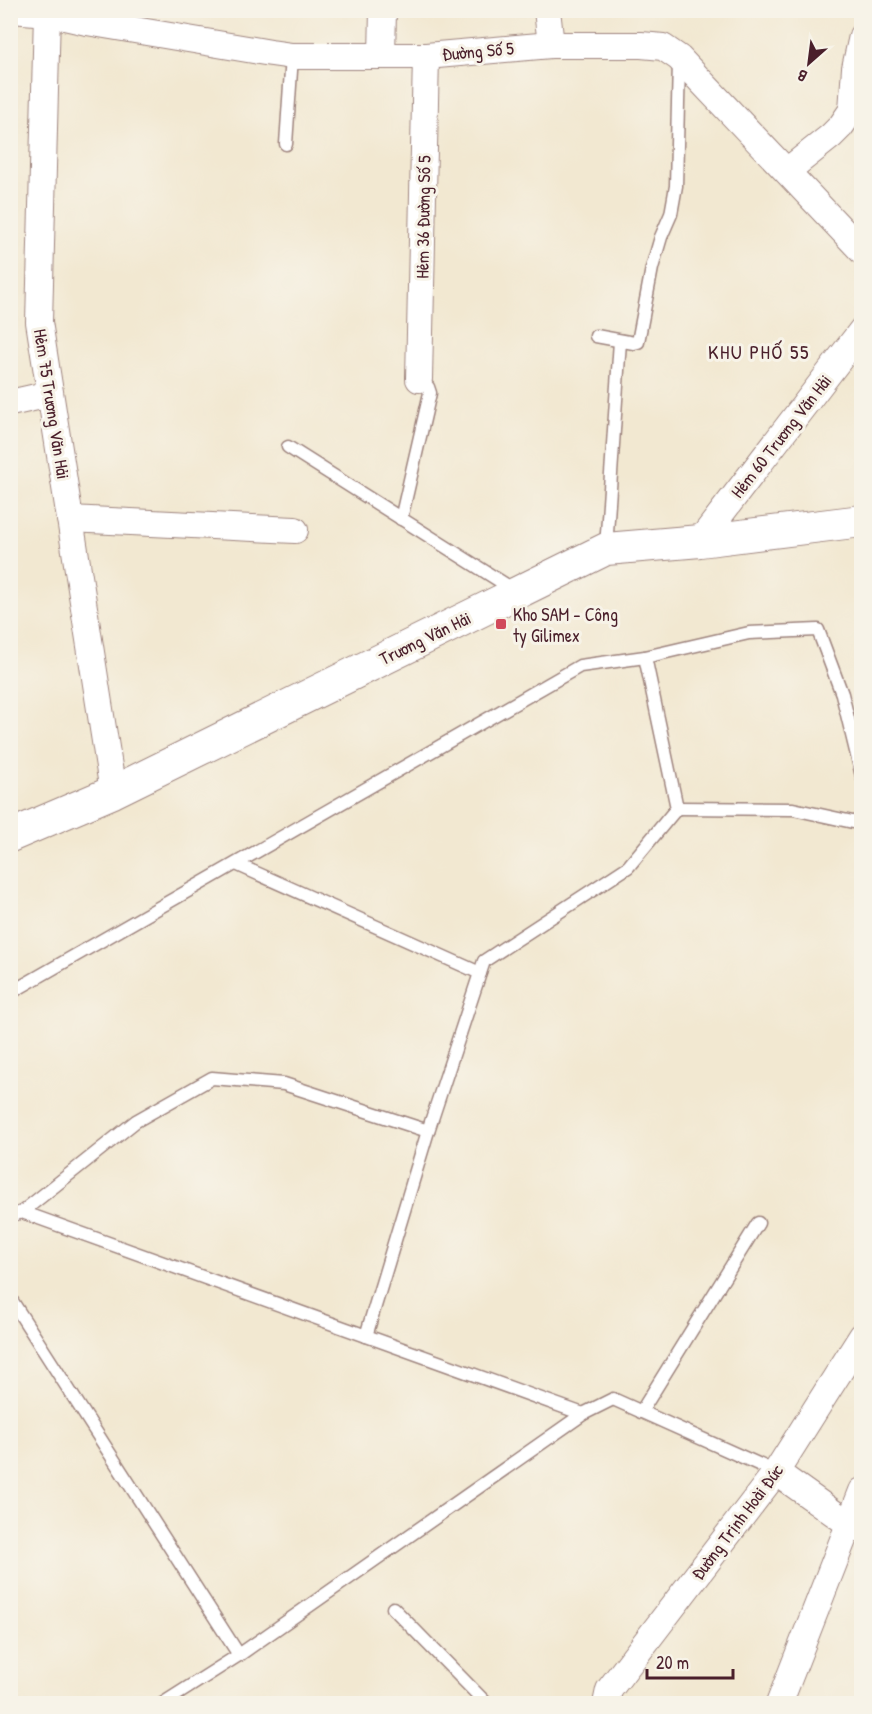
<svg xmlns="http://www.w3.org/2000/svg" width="872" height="1714" font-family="'Patrick Hand',sans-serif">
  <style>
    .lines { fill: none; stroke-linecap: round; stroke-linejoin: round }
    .service-casing { stroke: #9e847e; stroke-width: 15 }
    .minor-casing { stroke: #9e847e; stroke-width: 28 }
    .tertiary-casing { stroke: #9e847e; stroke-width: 34 }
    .service { stroke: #fff; stroke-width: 12 }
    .minor { stroke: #fff; stroke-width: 26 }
    .tertiary { stroke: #fff; stroke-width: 32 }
    .poi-dot { fill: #d1495b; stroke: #f7f3e8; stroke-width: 2 }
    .labels { text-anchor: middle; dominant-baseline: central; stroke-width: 6; stroke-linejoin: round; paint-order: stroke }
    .street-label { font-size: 18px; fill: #4a1f2b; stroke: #f7f3e8 }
    .poi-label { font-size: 18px; fill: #4a1f2b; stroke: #f7f3e8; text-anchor: start }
    .neighbourhood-label { font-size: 20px; letter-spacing: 1.5px; fill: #4a1f2b; stroke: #f7f3e8 }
  </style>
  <rect width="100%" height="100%" fill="#f7f3e8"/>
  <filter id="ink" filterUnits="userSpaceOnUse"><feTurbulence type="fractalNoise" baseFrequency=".0167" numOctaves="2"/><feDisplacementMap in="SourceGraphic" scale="12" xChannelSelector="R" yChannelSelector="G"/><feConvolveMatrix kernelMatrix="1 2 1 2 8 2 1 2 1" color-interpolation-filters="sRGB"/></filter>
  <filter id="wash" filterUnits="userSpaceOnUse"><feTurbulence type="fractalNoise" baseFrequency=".008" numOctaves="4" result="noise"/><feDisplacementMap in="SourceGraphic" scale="24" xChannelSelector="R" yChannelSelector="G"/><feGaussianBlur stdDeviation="1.35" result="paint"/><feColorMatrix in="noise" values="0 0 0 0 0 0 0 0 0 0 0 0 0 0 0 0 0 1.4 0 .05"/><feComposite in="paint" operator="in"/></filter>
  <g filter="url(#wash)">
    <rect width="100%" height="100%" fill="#f2e8d1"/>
  </g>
  <g filter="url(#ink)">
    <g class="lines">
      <defs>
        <g id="service">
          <path d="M286,144l6,-88"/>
          <path d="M596,336l38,7 4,-1 14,-74 9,-31 10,-23 5,-28 3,-124"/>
          <path d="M288,447l226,143"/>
          <path d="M401,519l29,-126 -2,-6 -9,-8"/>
          <path d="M606,548l14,-207"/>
          <path d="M677,808l116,1 69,15"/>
          <path d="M236,864l244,109"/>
          <path d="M10,993l570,-327 65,-9 104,-24 69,-3 24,64 20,82"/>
          <path d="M22,1212l114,-91 76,-43 72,6 144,47 56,-170 144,-94 49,-59 -32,-151"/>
          <path d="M10,1216l12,-4 561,202"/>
          <path d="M10,1298l229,357"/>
          <path d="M366,1336l62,-205"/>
          <path d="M641,1412l117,-189"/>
          <path d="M393,1608l94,96"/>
          <path d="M162,1704l77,-49 344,-241 30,-15 163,73"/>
        </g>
        <g id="minor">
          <path d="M12,10l35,3 40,9 184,31 21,3h134l125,-11h90l22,2 16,11 183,193"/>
          <path d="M547,10l4,35"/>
          <path d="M47,13l-8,309 74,470"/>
          <path d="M382,56l1,-46"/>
          <path d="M787,171l44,-35 10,-10 11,-16 3,-42 7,-32"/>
          <path d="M419,379l7,-323"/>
          <path d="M10,403l40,-9"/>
          <path d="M70,519l225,11"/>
          <path d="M700,541l162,-211"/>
          <path d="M776,1472l73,52 13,5"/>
          <path d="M606,1704l3,-14 167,-218 86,-136"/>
          <path d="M779,1704l83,-213"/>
        </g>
        <path id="tertiary" d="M10,836l103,-44 493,-243 94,-8 162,-20"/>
      </defs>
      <use href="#service" class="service-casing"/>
      <use href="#minor" class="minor-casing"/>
      <use href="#tertiary" class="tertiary-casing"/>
      <use href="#service" class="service"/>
      <use href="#minor" class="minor"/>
      <use href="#tertiary" class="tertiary"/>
    </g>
  </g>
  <rect class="poi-dot" x="495" y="618" width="12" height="12" rx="3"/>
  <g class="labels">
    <g class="street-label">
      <text transform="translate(478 51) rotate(-5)">Đường Số 5</text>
      <text transform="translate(423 217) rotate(-89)">Hẻm 36 Đường Số 5</text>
      <text transform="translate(52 404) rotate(81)">Hẻm 75 Trương Văn Hải</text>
      <text transform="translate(781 436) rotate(-52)">Hẻm 60 Trương Văn Hải</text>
      <text transform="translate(425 638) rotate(-26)">Trương Văn Hải</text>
      <text transform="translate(737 1522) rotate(-53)">Đường Trịnh Hoài Đức</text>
    </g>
    <g class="poi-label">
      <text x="513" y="614">Kho SAM - Công<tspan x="513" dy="21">ty Gilimex</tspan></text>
    </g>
    <g class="neighbourhood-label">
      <text x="759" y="351">KHU PHỐ 55</text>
    </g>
  </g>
  <rect width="872" height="1714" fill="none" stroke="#f7f3e8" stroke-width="36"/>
  <g transform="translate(809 63) rotate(208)" stroke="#f7f3e8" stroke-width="4.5" paint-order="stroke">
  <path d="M0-4.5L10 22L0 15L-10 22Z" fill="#4a1f2b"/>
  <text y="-9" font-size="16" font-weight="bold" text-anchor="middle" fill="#4a1f2b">B</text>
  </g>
  <path d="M647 1669v9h86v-9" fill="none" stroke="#4a1f2b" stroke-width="3"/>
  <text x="656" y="1669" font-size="18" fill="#4a1f2b" stroke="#f7f3e8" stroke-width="4.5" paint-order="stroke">20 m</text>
</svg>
